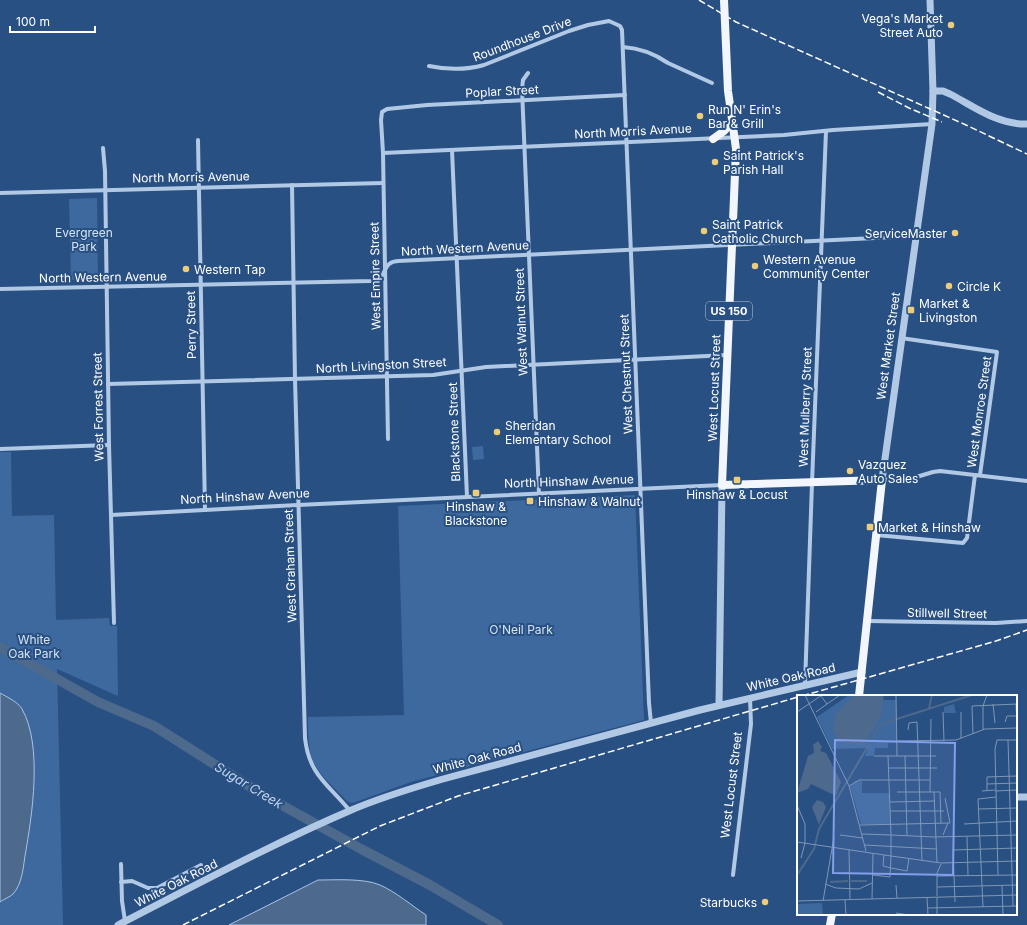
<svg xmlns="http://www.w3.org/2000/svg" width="1027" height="925" font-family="Inter,sans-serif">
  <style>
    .green { fill: #3e699f }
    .water { fill: #4d698c; stroke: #a7c4e6 }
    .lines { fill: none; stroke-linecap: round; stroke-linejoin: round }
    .river { stroke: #4d698c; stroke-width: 10 }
    .minor { stroke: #b2c9e6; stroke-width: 4 }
    .tertiary { stroke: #b2c9e6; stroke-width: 7 }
    .primary { stroke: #f3f7fd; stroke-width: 8 }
    .rail { stroke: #fff; stroke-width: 1.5; stroke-dasharray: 7 3; stroke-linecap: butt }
    .primary-bridge { stroke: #f3f7fd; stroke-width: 8 }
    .poi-dot { fill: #edcc7a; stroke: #295082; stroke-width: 1.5 }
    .labels { text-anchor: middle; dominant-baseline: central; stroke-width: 4; stroke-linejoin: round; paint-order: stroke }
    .shield { fill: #295082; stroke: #bfcada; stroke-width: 1 }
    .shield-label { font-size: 11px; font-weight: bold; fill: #fff }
    .poi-label { font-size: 12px; fill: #fff; stroke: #295082; text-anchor: start }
    .street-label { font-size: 12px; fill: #fff; stroke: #295082 }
    .park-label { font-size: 12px; fill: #d5e4f5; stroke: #295082 }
    .water-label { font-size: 13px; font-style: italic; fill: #bed3ed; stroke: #295082 }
    .inset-river { fill: none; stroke: #4d698c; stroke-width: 2 }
    .inset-road { fill: none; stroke: #7f96b4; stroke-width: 1 }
    .view { fill: #839eea; fill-opacity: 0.15; stroke: #839eea; stroke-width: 2 }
    .inset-edge { fill: none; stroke: #fff; stroke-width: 2 }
  </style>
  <rect width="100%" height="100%" fill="#295082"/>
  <g class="green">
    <path d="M97,198l1,81 -27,1 -2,-81z"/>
    <path d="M483,446l1,13 -11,1 -1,-13z"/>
    <path d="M0,452h11l1,64 42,-1 2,105 53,-2 1,8h7l1,70 -61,-27 6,256h-63z"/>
    <path d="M635,495l9,225 -233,62 -58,21 -5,-1c-12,-13 -28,-25 -35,-41 -5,-13 -5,-31 -5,-44l96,-2 -6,-209z"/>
  </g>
  <g class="water">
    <path d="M0,693c7,4 18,9 22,16 21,37 10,107 3,147 -2,13 -3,28 -12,38 -3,3 -9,5 -13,8z"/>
    <path d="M318,880c17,0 46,-2 62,5 16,7 31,20 46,30v10h-197z"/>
  </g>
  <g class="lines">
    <path class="river" d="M0,647l98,55 56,24 106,67 101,56 69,36 68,40"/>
    <g class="minor">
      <path d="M623,47c15,1 32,7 45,16l44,20"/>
      <path d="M429,66c19,4 37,4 55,-1l85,-34 19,-6 21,-4 11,5 2,4 27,673 2,20"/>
      <path d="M528,73l-5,7 -1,9 17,405"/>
      <path d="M198,140l7,370"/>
      <path d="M103,148l2,23 4,274 5,178"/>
      <path d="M452,150l15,347"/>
      <path d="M383,153l401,-18 49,-5 99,-6"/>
      <path d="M292,185l3,194 10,359c4,37 23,46 45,73"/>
      <path d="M0,193l383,-10"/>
      <path d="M0,289l371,-8c18,-1 9,-19 27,-20l518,-25"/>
      <path d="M901,338l96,14 -17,123"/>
      <path d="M108,384l325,-9 53,-8 241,-12"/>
      <path d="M388,439l-5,-286 -2,-33 1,-8 5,-3 40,-4 198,-10"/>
      <path d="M0,449l109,-4"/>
      <path d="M882,480l31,-2 20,-6 7,-1 87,10"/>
      <path d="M111,515l187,-10 424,-20"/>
      <path d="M876,535l87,8 4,-5 8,-63"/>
      <path d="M867,621l129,2 31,-2"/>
      <path d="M805,685l7,-202 14,-352"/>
      <path d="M121,864l1,37 3,20"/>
      <path d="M733,875l18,-151 -1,-26"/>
      <path d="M121,882l11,-1 16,7h9l44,-23"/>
    </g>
    <g class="tertiary">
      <path d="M933,91h10l7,3c25,13 48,31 77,30"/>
      <path d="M882,480l50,-356 1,-33 -3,-91"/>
      <path d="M719,705l3,-220"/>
      <path d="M1016,797h11"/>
      <path d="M118,925c76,-39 152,-80 231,-114 30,-13 63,-23 94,-32l257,-69 162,-38"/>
    </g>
    <g class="primary">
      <path d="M731,112l5,37 -14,336 160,-5 -23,216"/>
      <path d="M713,139l11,-8 8,-9"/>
      <path d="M830,925l2,-11"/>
    </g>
    <g class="rail">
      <path d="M699,0l37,22 230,103 61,29"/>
      <path d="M878,92l31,16 33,14"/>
      <path d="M802,696l194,-55 31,-11"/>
      <path d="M183,925l197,-99 78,-30 340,-99"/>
    </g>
    <path class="primary-bridge" d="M724,0l4,91 3,21"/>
  </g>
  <g class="poi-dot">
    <circle cx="951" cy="25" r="4"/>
    <circle cx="700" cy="116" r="4"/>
    <circle cx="715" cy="162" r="4"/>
    <circle cx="704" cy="231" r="4"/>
    <circle cx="955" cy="233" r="4"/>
    <circle cx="755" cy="266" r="4"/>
    <circle cx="186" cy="269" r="4"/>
    <circle cx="949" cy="286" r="4"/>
    <rect x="907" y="306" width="8" height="8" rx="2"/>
    <circle cx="497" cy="432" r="4"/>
    <circle cx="850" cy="471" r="4"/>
    <rect x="733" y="476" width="8" height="8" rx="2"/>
    <rect x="472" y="489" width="8" height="8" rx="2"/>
    <rect x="526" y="497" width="8" height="8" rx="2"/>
    <rect x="866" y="523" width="8" height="8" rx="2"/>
    <circle cx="765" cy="902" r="4"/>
  </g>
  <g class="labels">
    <rect class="shield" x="706" y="302" width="46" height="18" rx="3"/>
    <g class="shield-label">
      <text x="729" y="311">US 150</text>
    </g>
    <g class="poi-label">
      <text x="943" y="18" text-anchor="end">Vega's Market<tspan x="943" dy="14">Street Auto</tspan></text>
      <text x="708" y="109">Run N' Erin's<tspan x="708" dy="14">Bar &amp; Grill</tspan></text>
      <text x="723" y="155">Saint Patrick's<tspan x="723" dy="14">Parish Hall</tspan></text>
      <text x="712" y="224">Saint Patrick<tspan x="712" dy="14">Catholic Church</tspan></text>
      <text x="947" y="233" text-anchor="end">ServiceMaster</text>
      <text x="763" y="259">Western Avenue<tspan x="763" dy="14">Community Center</tspan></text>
      <text x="194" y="269">Western Tap</text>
      <text x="957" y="286">Circle K</text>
      <text x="919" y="303">Market &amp;<tspan x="919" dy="14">Livingston</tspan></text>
      <text x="505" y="425">Sheridan<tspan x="505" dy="14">Elementary School</tspan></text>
      <text x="858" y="464">Vazquez<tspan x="858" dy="14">Auto Sales</tspan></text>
      <text x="737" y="494" text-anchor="middle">Hinshaw &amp; Locust</text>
      <text x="538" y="501">Hinshaw &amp; Walnut</text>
      <text x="476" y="506" text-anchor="middle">Hinshaw &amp;<tspan x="476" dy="14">Blackstone</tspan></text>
      <text x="878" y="527">Market &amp; Hinshaw</text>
      <text x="757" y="902" text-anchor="end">Starbucks</text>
    </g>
    <g class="street-label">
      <text transform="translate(522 39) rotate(-21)">Roundhouse Drive</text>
      <text transform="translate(502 91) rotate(-3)">Poplar Street</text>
      <text transform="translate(633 131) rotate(-3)">North Morris Avenue</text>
      <text transform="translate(191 177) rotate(-1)">North Morris Avenue</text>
      <text transform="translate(465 248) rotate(-3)">North Western Avenue</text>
      <text transform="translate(375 276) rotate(-91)">West Empire Street</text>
      <text transform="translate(103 277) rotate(-1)">North Western Avenue</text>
      <text transform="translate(521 322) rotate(-92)">West Walnut Street</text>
      <text transform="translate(191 325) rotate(-91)">Perry Street</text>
      <text transform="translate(888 346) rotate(-82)">West Market Street</text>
      <text transform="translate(381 365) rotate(-3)">North Livingston Street</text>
      <text transform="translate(626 374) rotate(-92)">West Chestnut Street</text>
      <text transform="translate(714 388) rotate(-88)">West Locust Street</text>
      <text transform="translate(98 407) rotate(-91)">West Forrest Street</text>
      <text transform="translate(805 407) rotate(-88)">West Mulberry Street</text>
      <text transform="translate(979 412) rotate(-82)">West Monroe Street</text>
      <text transform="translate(454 432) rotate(-92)">Blackstone Street</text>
      <text transform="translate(569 481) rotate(-2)">North Hinshaw Avenue</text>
      <text transform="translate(245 496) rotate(-3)">North Hinshaw Avenue</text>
      <text transform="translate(290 566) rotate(-92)">West Graham Street</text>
      <text transform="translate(947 613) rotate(1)">Stillwell Street</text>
      <text transform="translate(791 677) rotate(-13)">White Oak Road</text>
      <text transform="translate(477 758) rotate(-15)">White Oak Road</text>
      <text transform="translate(731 785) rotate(-83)">West Locust Street</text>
      <text transform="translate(176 883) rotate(-27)">White Oak Road</text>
    </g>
    <g class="park-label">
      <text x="84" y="232">Evergreen<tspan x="84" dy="14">Park</tspan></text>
      <text x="521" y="629">O'Neil Park</text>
      <text x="34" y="639">White<tspan x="34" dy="14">Oak Park</tspan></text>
    </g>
    <g class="water-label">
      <text transform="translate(249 785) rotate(31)">Sugar Creek</text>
    </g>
  </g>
  <g transform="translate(797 695)">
    <rect width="220" height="220" fill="#295082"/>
    <path d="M52,0h34l1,5h12l1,43h-9v5h-13l-1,8h-9l3,-8 -36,1 -15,-32zM157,9l2,9h-12v-6zM59,86h6v12h27l1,31h-29l-11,-38zM25,208l1,12h-26v-11z" fill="#3e699f"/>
    <path d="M57,0h28l1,4 -2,17 -17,28 -6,1 -19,-3 -6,-13 2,-14zM21,46l4,6 -2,4 6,2 15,29 -5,14 -25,-12 -3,5 -11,4 11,-37 6,-3 -1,-8zM20,105l6,2 3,5 -7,18 -7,-18z" fill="#4d698c"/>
    <path class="inset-river" d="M132,13l3,-13M0,180l17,-26 5,-20 62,-105 91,-29M54,186h16M33,187l18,-1"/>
    <path class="inset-road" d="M8,0l44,91 17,65M99,0l1,61M24,1l6,8 13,-9M196,9l2,19M219,9l1,22M0,17l25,-17M19,17l11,-8M146,17l1,29M164,17v26M208,27l2,-6h10M111,35l1,-7 8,-1 5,139M186,35v-24l4,-11M176,39l-1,-28 45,-2M211,45l5,166M100,46l59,-1 29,-11 32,-1M77,61h62M108,61l2,80M92,73h48M190,89l30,-1M52,91l10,-6h71M185,96l13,-1M190,96v-14l30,-1M198,96l22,-1M100,97h43l1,31M133,97l1,-73M137,97l3,71M93,107l45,-1M0,110l8,19v19M181,114l39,-1M93,116h54M167,129l53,-3M63,130l90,-2 -5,-25M65,139l29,1 -3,-79M43,140l23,3M146,140l5,-12M170,142l1,39M0,147l94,14v-21l43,2 83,-2M68,150l71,4M52,155l1,49M156,155l64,-2M156,155l2,52M87,160l-1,11 8,2M4,163l4,-15M94,173l16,3 2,-13M76,180l17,2 1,-21 50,7 76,-2M201,180l-3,-126 2,-9h20M140,181l80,-1M28,189l11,4 23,1 13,-6M99,190l1,13M205,190l1,30M140,192l80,-2M140,201v-23l4,-9M140,202v18M130,203l1,17M75,204l1,-45M48,205l1,15M0,206l220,-6M26,206l11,-64M186,212l-5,-108 18,-2M131,213l89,-2M99,218l13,2"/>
    <path class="view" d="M38,45l120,3 -2,132 -120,-2z"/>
    <rect width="220" height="220" class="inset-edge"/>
  </g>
  <path d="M10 26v6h85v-6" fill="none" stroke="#ffffff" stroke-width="2"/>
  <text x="16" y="26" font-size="12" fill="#ffffff" stroke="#295082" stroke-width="3" paint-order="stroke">100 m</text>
</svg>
